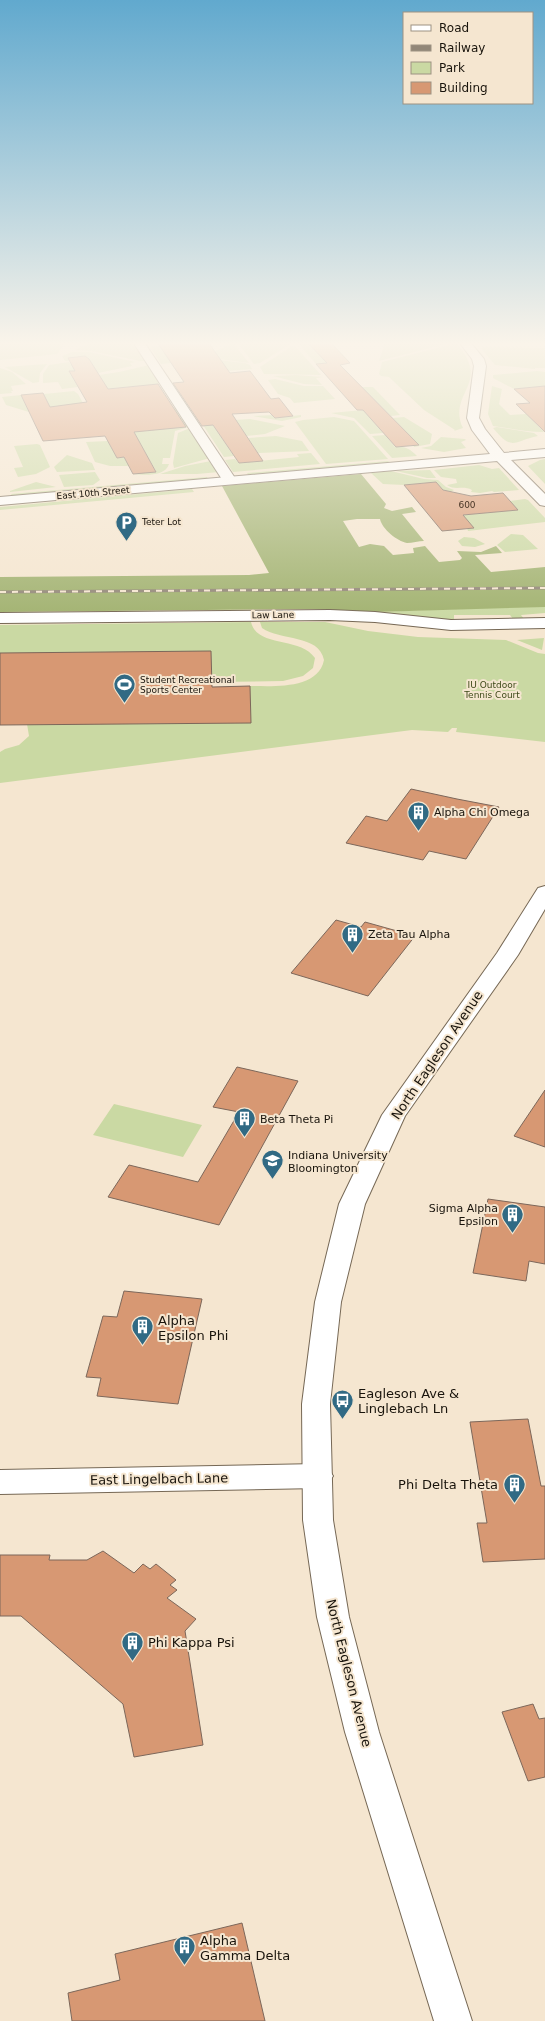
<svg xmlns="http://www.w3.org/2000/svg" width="545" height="2021" font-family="'DejaVu Sans',sans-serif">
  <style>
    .green { fill: #cad9a3 }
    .forest { fill: #a1b270 }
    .building { fill: #d79873; stroke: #7c675a }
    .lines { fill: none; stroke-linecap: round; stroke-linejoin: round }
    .minor-casing { stroke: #766855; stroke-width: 2 }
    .tertiary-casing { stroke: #766855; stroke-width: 2 }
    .minor { fill: #fff; fill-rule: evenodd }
    .tertiary { fill: #fff; fill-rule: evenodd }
    .rail-casing { stroke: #928778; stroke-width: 3 }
    .rail { stroke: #f5e6d0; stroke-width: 2; stroke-dasharray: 6; stroke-linecap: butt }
    .labels { text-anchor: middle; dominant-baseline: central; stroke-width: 4; stroke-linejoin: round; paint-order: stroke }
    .far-street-label { font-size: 9px; fill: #19140c; stroke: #f5e6d0 }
    .number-label { font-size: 9px; fill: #483526 }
    .far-poi-label { font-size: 9px; fill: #19140c; stroke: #f5e6d0; text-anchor: start }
    .far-park-label { font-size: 9px; fill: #3e4918; stroke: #f5e6d0 }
    .poi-label { font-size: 11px; fill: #19140c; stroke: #f5e6d0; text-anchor: start }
    .near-street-label { font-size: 13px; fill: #19140c; stroke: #f5e6d0 }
    .near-poi-label { font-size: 13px; fill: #19140c; stroke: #f5e6d0; text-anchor: start }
  </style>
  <rect width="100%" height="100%" fill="#f5e6d0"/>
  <g class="green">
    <path d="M0,342h66l-9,12 -57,6z"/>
    <path d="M92,342h42l13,19h-7l-49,-10 -16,-1z"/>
    <path d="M237,342h54l-2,3 -29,18 -6,1z"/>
    <path d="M297,342h10l20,21 -11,1z"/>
    <path d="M385,342h69l-75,19z"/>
    <path d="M233,343l16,20 -46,-6z"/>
    <path d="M456,343c37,41 -9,49 7,85l-9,3 1,-1 -31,-20 -35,-33 -8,-1 -2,-2 3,-12z"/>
    <path d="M160,346l12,17 -11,1 -11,-17z"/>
    <path d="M292,346h3l26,29 -57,-1 -4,-7z"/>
    <path d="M485,347l60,1v20h-10v1l-40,-4 -14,-17z"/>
    <path d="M72,352h17l47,10 -6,1 2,3 -34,7c-11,-17 -11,-17 -30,-15l1,3h-4l-3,-5z"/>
    <path d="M208,359l37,4 5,2 2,4 -38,3z"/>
    <path d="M69,362l8,9 -8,1 9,15 -16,2 -4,-7 -15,1v-9l6,-9z"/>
    <path d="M47,364l-7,9 -1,9 -6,1 -28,-16z"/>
    <path d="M149,365l12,19 -60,5 -5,-6 8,-1 -5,-7 20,-3z"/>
    <path d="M0,368l12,4 14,12 -15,2 2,5h-2l1,2 -12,1z"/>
    <path d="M537,371l8,1v14l-31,3 -21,-11v-3z"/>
    <path d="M296,375l27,2 -7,1 6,7 -18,-1 -31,-8z"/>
    <path d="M275,379l29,7h19l12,13 -41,4 -4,-5 -12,-4 -10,-14z"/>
    <path d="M492,386l10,3 -3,15 11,11 16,-1 18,18c-17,0 -34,-4 -51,-6l-5,-12z"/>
    <path d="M362,387h11l27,28 -9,1z"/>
    <path d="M74,391l4,3 5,9 -32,6 -7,-15z"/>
    <path d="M21,395l8,17 -23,-7 -4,-8z"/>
    <path d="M171,408h5l13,19 -14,4 -5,27h-7l-1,6h7c-4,13 -25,11 -36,10l23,-3 -18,-31 -9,1 -4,-8z"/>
    <path d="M363,410l20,23 -13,1 -16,-16 -23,-5z"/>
    <path d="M273,415l2,3 26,-3v2l-19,4 -29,-5z"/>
    <path d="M334,417l20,4 34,38 -62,5 -31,-42 8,-2z"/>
    <path d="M404,417l28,17 -2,10 -16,3 -1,-2h6l-26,-27z"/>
    <path d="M250,419l35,7 -20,8 -19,2 -11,-16z"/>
    <path d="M210,421l24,35 -10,1 -23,-35z"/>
    <path d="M497,427l37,6 4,3c-25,5 -25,16 -45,-8z"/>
    <path d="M190,428l20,30 -36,10 -1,-5 5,-30z"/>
    <path d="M385,435l10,12c10,-1 15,2 22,9l-25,2 -20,-22z"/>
    <path d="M276,436l26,5 7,10 -51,2 -10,-15z"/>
    <path d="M441,437l24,2 1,1 -5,2 5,6 -22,4 -23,-4 10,-2z"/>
    <path d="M108,441l9,17 8,-1 5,9h-20l-15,-4 -9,-20z"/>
    <path d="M37,444l3,1 10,22 -14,7 -18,3 -4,-9 9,-1 -9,-21z"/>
    <path d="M311,453l9,11 -87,8 -8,-12 10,-1 4,4 60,-6 -2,-3z"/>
    <path d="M67,455l25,8 3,7 -38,2 -3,-5z"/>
    <path d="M545,459v25l-17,-18 12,-6z"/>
    <path d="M211,461l8,11 -22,2h-37l25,-8z"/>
    <path d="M388,461l2,2 -141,13 -2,-3z"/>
    <path d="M479,465l13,4 7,-1 20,22 -25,2 -2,-1 -12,2 -9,-1 1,-2c-9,-5 -17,1 -25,-5l10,-2 -1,-4 -15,-2 -7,-7z"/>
    <path d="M430,470l6,8h-9l-31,-7z"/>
    <path d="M391,471l33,8 14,1 8,7 8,3 -7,4 -11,-12 -32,3 -21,-1 -12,-11z"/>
    <path d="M95,472l5,8 -7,5 -29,2 -5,-12z"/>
    <path d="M207,477l1,2 -196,17 -1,-2z"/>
    <path d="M36,482l20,5 -46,5v-1z"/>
    <path d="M192,489l2,3 -194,18v-3z"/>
    <path d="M525,499l3,1 17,18v4l-77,9 -5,-16 54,-5 -7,-9z"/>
    <path d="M511,534l12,1 15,14 -33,3 -8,-7z"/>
    <path d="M464,537l10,1 11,6 -10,3 -13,-1 -4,-5z"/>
    <path d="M513,607h32v6l-24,2 3,4h-11l-3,-4h-56v6l-79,-9z"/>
    <path d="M251,622c6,26 49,14 64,36l-2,10 -10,8 -20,5 -71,1 -212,-28v-29z"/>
    <path d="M260,622h65l43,9 50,6 88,3 32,13 7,1v88l-89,-10 1,-4h-5l-4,4 -36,-2 -412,53v-31l5,-3 14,-4 10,-9 -2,-12 224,-1 -1,-37c23,0 68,4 74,-26 -5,-26 -44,-19 -62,-32z"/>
    <path d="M544,638l-2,12 -25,-10z"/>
    <path d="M114,1104l88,21 -19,32 -90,-22z"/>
  </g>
  <path class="forest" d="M361,474l25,30 -2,4 8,3 20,-4 4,5 -14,2 22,27c-5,0 -12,2 -17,2 -10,-2 -25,-14 -27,-24h-23l-14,2 16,26 11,-3 14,2 9,9 21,-2 -1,-5 12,-2 14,16 21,-2 2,-2 -5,-7 24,1 15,-6 6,7 -27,2 16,17 54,-5v40l-170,5 -61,-3 -314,3v-35l249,-2 20,-2 -47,-87z"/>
  <g class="building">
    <path d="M157,342h51l22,31 20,-2 21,28 8,-1 14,18 -18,2 -6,-6 -37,2 31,47 -24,2 -26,-38 -11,1 -29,-43 11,-1z"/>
    <path d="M307,342h23l20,21 -10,2 79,80 -23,2 -33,-37h-6l-41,-46 11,-1z"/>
    <path d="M85,356l4,3 19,30 50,-5 28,43 -52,5 22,40 -23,2 -9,-17 -7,1 -12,-22 -62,5 -22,-46 22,-2 7,14 37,-5 -18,-31h6l-7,-13z"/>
    <path d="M545,386v46l-29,-28 14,-1 -16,-14z"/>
    <path d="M436,482l7,8 28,6 32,-3 15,17 -55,5 11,13 -32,3 -38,-46z"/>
    <path d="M211,651l1,36 38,-1 1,37 -251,2v-72z"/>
    <path d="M411,789l46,10 42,8 -33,52 -37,-8 -6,9 -77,-17 20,-27 21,5z"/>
    <path d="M336,920l25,7 4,-5 50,14 -47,60 -77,-23z"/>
    <path d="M237,1067l61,14 -79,144 -111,-28 21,-32 69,17 41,-70 -26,-5z"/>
    <path d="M545,1090v57l-31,-11z"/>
    <path d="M488,1199l57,8v57l-16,-3 -3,20 -53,-8z"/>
    <path d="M124,1291l78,8 -24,105 -81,-8 4,-18 -15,-1 17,-61 14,1z"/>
    <path d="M528,1419l13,67h4v73l-62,3 -6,-39h10l-17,-101z"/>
    <path d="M103,1551l31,22 9,-9 7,5 6,-5 20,16 -6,5 7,5 -10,8 29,21 -11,12 18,114 -69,12 -11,-53 -102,-88h-21v-61h50l-1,5h38z"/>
    <path d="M533,1704l6,15 6,-1v59l-17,4 -26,-69z"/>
    <path d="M242,1923l23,98h-193l-4,-28 52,-13 -5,-26z"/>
  </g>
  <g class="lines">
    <defs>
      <g id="minor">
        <path d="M133,342h11l93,139 -2,3h-10z"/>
        <path d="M330,610l45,2 76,8 94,-2v10l-94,2 -76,-8 -45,-2 -330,3v-10z"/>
        <path d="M318,1464l10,4 5,8 -5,8 -10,4 -318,6v-24z"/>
      </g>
      <g id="tertiary">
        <path d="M459,342h11l14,17 2,7 -7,52 6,11 19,24 41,-4v8l-34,3 34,34v12l-5,-1 -43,-44 -497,44v-8l490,-43 -18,-24 -5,-12 7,-52 -2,-7z"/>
        <path d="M545,886v23l-27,46 -113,161 -40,88 -24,98 -11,102 3,116 16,97 30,115 93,289h-38l-89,-289 -28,-115 -14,-97 -1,-116 13,-102 24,-98 43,-89 115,-162 41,-65z"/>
      </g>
    </defs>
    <use href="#minor" class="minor-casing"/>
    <use href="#tertiary" class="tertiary-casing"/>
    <use href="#minor" class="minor"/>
    <use href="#tertiary" class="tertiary"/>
    <defs>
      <path id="rail" d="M0,592l545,-4"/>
    </defs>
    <use href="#rail" class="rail-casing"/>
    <use href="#rail" class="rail"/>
  </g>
  <linearGradient id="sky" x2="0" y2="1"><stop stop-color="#61a9ce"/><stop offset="0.55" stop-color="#faf4ea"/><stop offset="1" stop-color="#faf4ea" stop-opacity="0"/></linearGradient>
  <rect width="545" height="624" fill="url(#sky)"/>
  <defs>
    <symbol id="parking-pin" viewBox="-11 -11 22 30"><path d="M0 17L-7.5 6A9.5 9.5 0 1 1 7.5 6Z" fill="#316a84" stroke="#f5e6d0"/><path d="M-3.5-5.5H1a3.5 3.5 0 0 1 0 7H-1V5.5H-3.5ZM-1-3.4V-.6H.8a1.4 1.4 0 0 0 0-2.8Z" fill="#fff"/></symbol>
    <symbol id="stadium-pin" viewBox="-11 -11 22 30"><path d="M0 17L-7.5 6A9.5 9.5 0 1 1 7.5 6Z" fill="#316a84" stroke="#f5e6d0"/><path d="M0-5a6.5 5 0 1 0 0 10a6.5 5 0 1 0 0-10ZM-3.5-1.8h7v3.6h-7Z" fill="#fff"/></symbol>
    <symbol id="building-pin" viewBox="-11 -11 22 30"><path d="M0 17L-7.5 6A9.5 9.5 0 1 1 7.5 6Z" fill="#316a84" stroke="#f5e6d0"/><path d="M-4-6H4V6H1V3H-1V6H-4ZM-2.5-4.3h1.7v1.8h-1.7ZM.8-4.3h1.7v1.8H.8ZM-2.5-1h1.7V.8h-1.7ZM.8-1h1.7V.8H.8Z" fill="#fff"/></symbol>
    <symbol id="university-pin" viewBox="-11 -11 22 30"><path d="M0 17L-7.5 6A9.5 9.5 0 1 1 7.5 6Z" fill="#316a84" stroke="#f5e6d0"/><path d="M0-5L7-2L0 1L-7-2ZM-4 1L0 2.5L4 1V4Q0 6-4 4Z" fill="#fff"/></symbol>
    <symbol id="bus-pin" viewBox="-11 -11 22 30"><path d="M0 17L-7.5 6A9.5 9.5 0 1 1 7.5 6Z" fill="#316a84" stroke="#f5e6d0"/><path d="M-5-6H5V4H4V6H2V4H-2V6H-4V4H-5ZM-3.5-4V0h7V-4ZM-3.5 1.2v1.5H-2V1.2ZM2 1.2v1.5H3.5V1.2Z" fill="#fff"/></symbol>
  </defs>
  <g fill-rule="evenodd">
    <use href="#parking-pin" x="114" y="510" width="25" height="34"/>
    <use href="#stadium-pin" x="112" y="672" width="25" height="34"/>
    <use href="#building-pin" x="406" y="800" width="25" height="34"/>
    <use href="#building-pin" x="340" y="922" width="25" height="34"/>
    <use href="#building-pin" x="232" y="1106" width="25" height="34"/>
    <use href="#university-pin" x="260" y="1148" width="25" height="34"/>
    <use href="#building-pin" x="500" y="1202" width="25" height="34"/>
    <use href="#building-pin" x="130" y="1314" width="25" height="34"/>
    <use href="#bus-pin" x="330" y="1388" width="25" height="34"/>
    <use href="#building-pin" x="502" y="1472" width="25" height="34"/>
    <use href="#building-pin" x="120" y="1630" width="25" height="34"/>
    <use href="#building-pin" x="172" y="1934" width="25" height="34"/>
  </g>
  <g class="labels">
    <g class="far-street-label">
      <text transform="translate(93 493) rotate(-5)">East 10th Street</text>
      <text transform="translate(273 615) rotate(-1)">Law Lane</text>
    </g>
    <g class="number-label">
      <text x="467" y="505">600</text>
    </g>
    <g class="far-poi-label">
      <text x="142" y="522">Teter Lot</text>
      <text x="140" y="680">Student Recreational<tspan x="140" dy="10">Sports Center</tspan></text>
    </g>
    <g class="far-park-label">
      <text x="492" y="685">IU Outdoor<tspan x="492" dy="10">Tennis Court</tspan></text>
    </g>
    <g class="poi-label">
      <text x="434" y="812">Alpha Chi Omega</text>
      <text x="368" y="934">Zeta Tau Alpha</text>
      <text x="260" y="1119">Beta Theta Pi</text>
      <text x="288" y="1155">Indiana University<tspan x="288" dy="13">Bloomington</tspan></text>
      <text x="498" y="1208" text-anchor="end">Sigma Alpha<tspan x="498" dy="13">Epsilon</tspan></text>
    </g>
    <g class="near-street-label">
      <text transform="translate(437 1055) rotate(-56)">North Eagleson Avenue</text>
      <text transform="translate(159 1479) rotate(-1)">East Lingelbach Lane</text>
      <text transform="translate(349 1673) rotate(76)">North Eagleson Avenue</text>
    </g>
    <g class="near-poi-label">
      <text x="158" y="1320">Alpha<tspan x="158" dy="15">Epsilon Phi</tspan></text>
      <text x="358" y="1393">Eagleson Ave &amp;<tspan x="358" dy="15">Linglebach Ln</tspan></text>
      <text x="498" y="1484" text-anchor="end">Phi Delta Theta</text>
      <text x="148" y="1642">Phi Kappa Psi</text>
      <text x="200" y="1940">Alpha<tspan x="200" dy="15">Gamma Delta</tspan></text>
    </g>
  </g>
  <rect x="403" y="12" width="130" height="92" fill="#f5e6d0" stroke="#9d9282"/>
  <rect x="411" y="25" width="20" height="6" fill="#ffffff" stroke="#9d9282"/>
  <text x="439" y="32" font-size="12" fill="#19140c">Road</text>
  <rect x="411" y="45" width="20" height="6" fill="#928778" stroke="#9d9282"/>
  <text x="439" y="52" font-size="12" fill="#19140c">Railway</text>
  <rect x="411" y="62" width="20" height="12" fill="#cad9a3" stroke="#9d9282"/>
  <text x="439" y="72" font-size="12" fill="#19140c">Park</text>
  <rect x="411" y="82" width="20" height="12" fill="#d79873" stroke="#9d9282"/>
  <text x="439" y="92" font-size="12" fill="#19140c">Building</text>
</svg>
